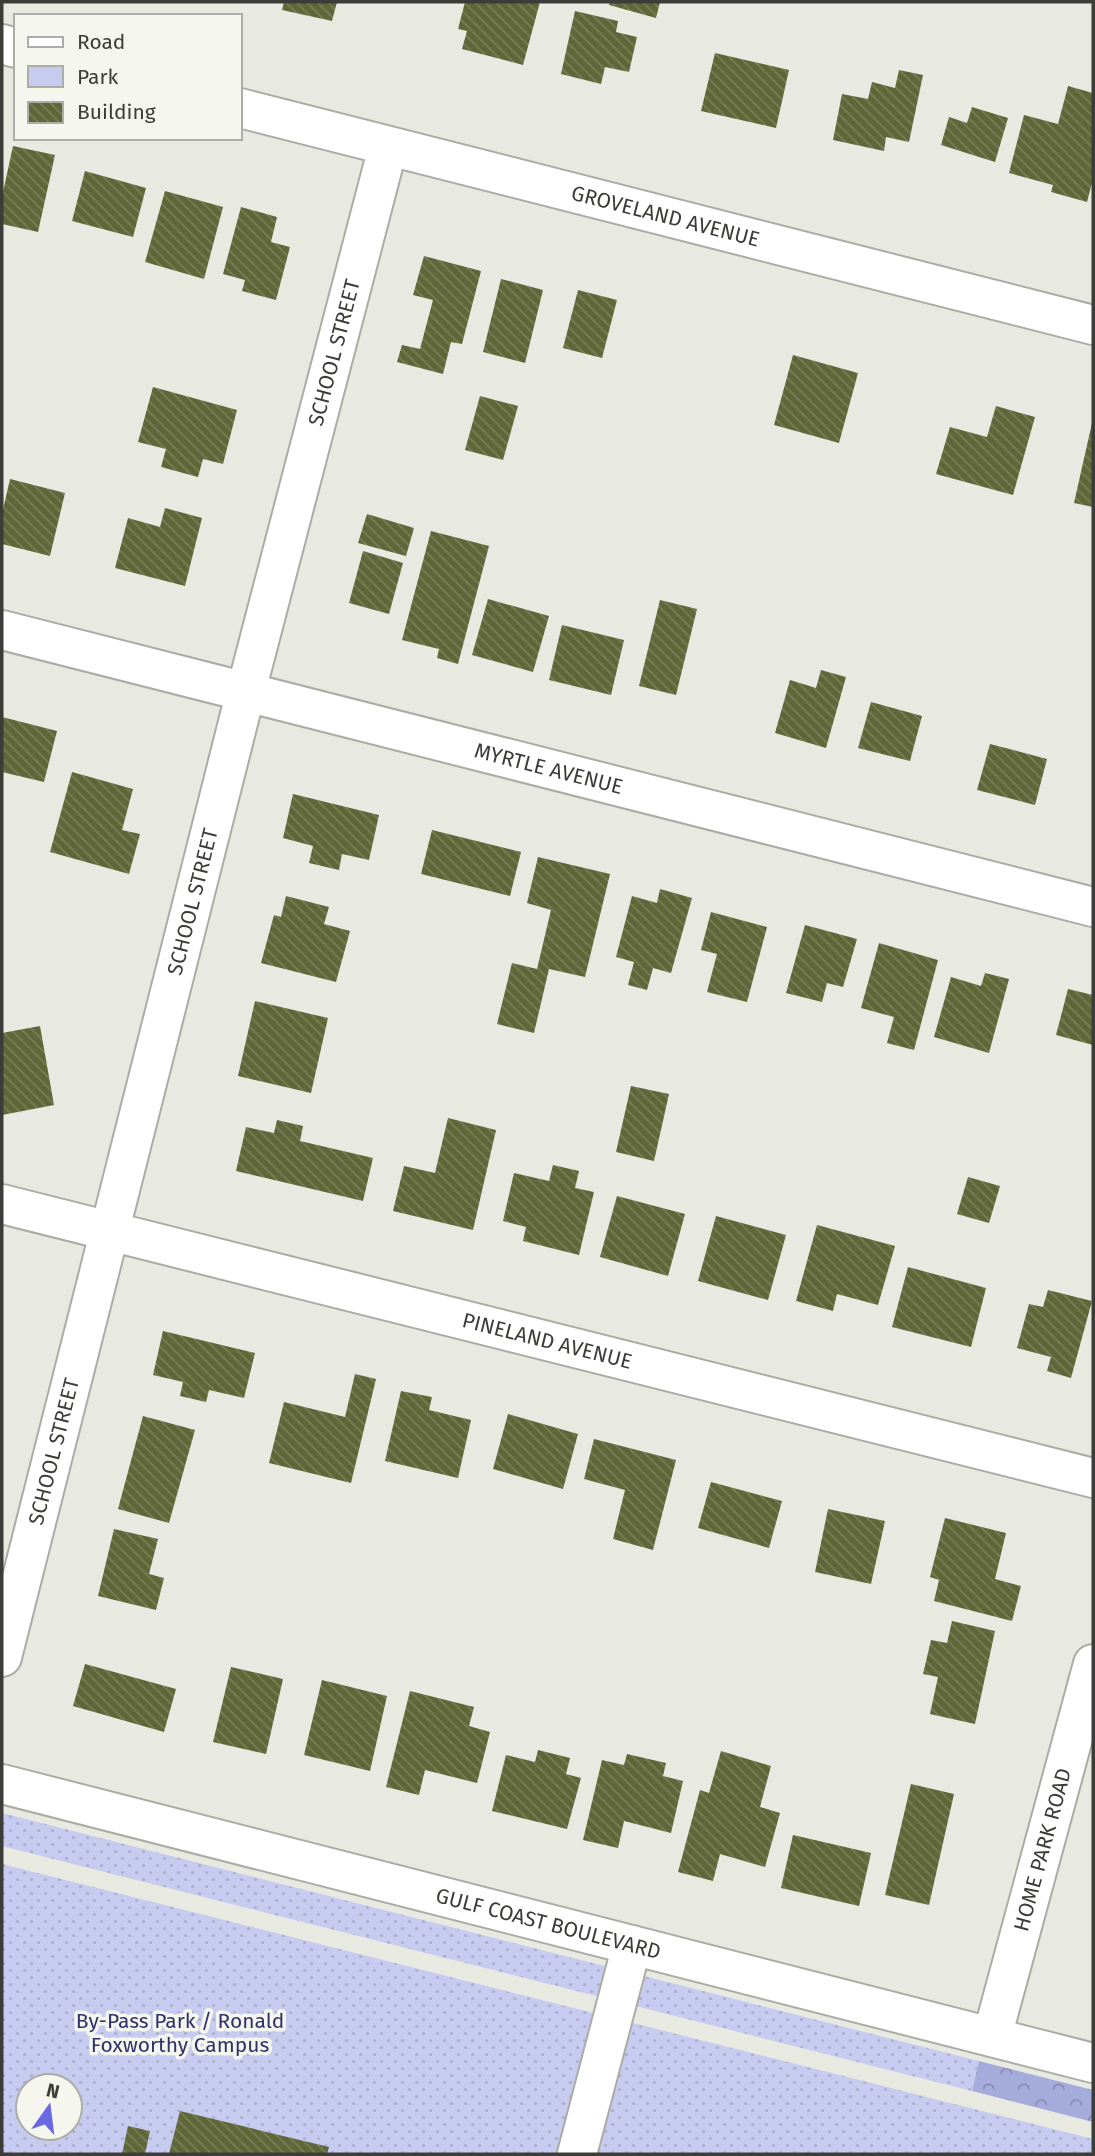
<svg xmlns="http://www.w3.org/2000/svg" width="1095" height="2156" font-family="'Fira Sans',sans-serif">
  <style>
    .green { fill: url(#green-dots); fill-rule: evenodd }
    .forest { fill: url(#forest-crowns) }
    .building { fill: url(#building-back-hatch) }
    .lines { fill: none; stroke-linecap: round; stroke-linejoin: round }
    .minor-casing { stroke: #abaca4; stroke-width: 42 }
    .minor { stroke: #fff; stroke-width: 38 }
    .labels { text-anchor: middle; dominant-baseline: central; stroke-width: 7; stroke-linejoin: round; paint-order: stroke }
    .street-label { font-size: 21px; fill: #3c3d39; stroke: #f5f7ee }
    .park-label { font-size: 21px; fill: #30316b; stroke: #f5f7ee }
  </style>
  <defs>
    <pattern id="green-dots" width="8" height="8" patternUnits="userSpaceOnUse" patternTransform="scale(1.75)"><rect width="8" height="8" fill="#c6cbef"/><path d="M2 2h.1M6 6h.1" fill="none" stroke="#abafce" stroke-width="1.8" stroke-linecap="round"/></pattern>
    <pattern id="forest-crowns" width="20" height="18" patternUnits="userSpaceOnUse" patternTransform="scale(1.75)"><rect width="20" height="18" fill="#a5abda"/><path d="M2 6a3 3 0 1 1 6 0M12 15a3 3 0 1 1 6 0" fill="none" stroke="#888cb2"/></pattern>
    <pattern id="building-back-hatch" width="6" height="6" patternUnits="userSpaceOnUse" patternTransform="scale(1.75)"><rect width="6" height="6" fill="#5f6637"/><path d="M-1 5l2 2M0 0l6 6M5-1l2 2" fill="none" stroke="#787e5a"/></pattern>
  </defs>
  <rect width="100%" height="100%" fill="#e8eae1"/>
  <g class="green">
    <path d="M2,1813l977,248 -7,30 -970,-245z"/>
    <path d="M2,1864l1091,275v15h-1091zM28,2086h42v42h-42z"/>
  </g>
  <path class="forest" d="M979,2061l114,29v32l-121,-31z"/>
  <g class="building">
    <path d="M284,2h53l-5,19 -50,-11z"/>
    <path d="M465,2h75l-17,63 -61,-16 5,-18 -9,-2z"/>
    <path d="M610,2h50l-4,16 -47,-13z"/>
    <path d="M575,11l43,10 -2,11 21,5 -8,35 -24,-5 -4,17 -40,-10z"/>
    <path d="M715,53l74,17 -13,58 -75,-17z"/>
    <path d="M899,70l24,5 -14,67 -23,-5 -2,14 -51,-11 9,-46 26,5 4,-17 23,6z"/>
    <path d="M1068,86l25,7v86l-6,23 -36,-10 2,-7 -44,-12 15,-58 34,9z"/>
    <path d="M972,107l36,11 -13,44 -54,-17 8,-28 18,6z"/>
    <path d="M13,146l42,9 -17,77 -36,-8v-27z"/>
    <path d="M85,171l61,17 -13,49 -61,-16z"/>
    <path d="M165,191l58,16 -19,72 -59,-17z"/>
    <path d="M241,207l36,10 -6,25 19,5 -14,53 -34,-9 3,-11 -22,-6z"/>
    <path d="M424,256l57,15 -19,73 -11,-2 -8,32 -46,-12 5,-17 18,4 13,-49 -20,-5z"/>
    <path d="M501,279l42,11 -18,73 -42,-11z"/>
    <path d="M578,290l39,10 -15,58 -39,-10z"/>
    <path d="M793,355l65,18 -19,70 -65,-18z"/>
    <path d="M153,387l84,23 -14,54 -20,-5 -5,18 -37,-10 5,-18 -28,-7z"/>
    <path d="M480,396l38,10 -15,54 -38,-10z"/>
    <path d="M996,406l39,11 -22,78 -77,-21 14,-47 37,10z"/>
    <path d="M1092,423h1v84l-19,-4z"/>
    <path d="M10,479l55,14 -15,63 -48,-12v-30z"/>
    <path d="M165,508l37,10 -17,68 -70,-18 13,-50 32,9z"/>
    <path d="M367,514l47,14 -8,28 -48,-13z"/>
    <path d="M431,531l58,15 -31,118 -21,-6 2,-9 -37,-9z"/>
    <path d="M363,551l40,12 -14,51 -40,-11z"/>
    <path d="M488,599l61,17 -16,56 -61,-17z"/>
    <path d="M660,600l37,9 -21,86 -37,-9z"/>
    <path d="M562,625l62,15 -13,55 -62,-15z"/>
    <path d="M821,670l25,7 -20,71 -51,-15 15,-53 26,8z"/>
    <path d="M871,702l51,14 -12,45 -52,-13z"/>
    <path d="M2,717l55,14 -13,51 -42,-10z"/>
    <path d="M990,744l57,15 -12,46 -58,-15z"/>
    <path d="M72,772l61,17 -11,41 18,4 -11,40 -79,-22z"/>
    <path d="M293,794l86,21 -10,45 -27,-6 -3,16 -30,-7 4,-17 -30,-8z"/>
    <path d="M432,830l89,22 -11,44 -89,-22z"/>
    <path d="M538,857l72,17 -25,103 -36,-8 -15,64 -37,-9 15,-61 25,6 14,-59 -24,-7z"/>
    <path d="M660,889l32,9 -21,75 -18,-5 -6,22 -19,-5 6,-23 -18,-5 16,-61 25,7z"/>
    <path d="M286,896l43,11 -5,17 26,7 -14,51 -75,-19 13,-48 7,2z"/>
    <path d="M711,912l56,15 -20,75 -40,-10 10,-38 -16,-4z"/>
    <path d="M805,925l52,14 -14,48 -16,-4 -5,19 -36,-9z"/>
    <path d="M879,943l59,17 -24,90 -27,-7 7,-26 -33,-9z"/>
    <path d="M985,973l24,6 -20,74 -55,-16 17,-60 30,9z"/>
    <path d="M1068,989l25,6v50l-37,-10z"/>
    <path d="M255,1001l73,17 -17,75 -73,-17z"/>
    <path d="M40,1026l14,79 -52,10v-82z"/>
    <path d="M631,1086l38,8 -15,67 -38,-9z"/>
    <path d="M448,1118l48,12 -23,100 -80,-19 11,-45 31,7z"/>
    <path d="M277,1120l26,6 -3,15 73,17 -10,43 -127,-30 10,-44 28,6z"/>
    <path d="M553,1165l26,6 -4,17 19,4 -15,63 -56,-14 3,-14 -23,-6 11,-48 35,8z"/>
    <path d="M968,1177l32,9 -11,37 -32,-9z"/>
    <path d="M617,1196l68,18 -17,62 -68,-19z"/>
    <path d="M716,1216l70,19 -18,65 -70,-19z"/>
    <path d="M817,1225l78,21 -17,59 -41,-11 -4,17 -37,-10z"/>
    <path d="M908,1267l78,21 -15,59 -79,-20z"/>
    <path d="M1048,1290l44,11 -21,77 -24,-7 4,-14 -34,-9 12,-44 14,3z"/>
    <path d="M163,1331l92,22 -11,45 -35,-8 -3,12 -26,-6 3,-14 -30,-7z"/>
    <path d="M355,1374l21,5 -25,104 -82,-20 15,-61 61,15z"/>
    <path d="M401,1391l31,6 -3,13 42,10 -13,58 -73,-17z"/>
    <path d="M508,1414l70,20 -15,55 -70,-20z"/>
    <path d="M143,1416l52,14 -26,93 -51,-14z"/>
    <path d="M594,1439l82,21 -23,90 -40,-11 12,-49 -41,-11z"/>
    <path d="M711,1482l71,19 -13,47 -71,-20z"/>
    <path d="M828,1509l57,12 -14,63 -56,-12z"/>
    <path d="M945,1518l61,15 -11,46 26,7 -9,35 -78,-20 5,-21 -9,-3z"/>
    <path d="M114,1529l44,10 -9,35 15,4 -8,32 -58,-14z"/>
    <path d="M952,1621l43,10 -20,93 -45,-10 8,-37 -15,-3 8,-34 16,3z"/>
    <path d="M85,1664l91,25 -12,43 -91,-26z"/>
    <path d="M231,1667l52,12 -17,75 -53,-12z"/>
    <path d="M322,1680l65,16 -17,75 -66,-16z"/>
    <path d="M410,1691l64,16 -5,19 21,6 -13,51 -52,-13 -6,25 -33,-8z"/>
    <path d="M538,1750l32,8 -4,16 15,4 -14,51 -75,-18 14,-56 29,7z"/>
    <path d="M721,1751l50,15 -11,41 20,6 -15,54 -45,-13 -7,27 -35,-9 22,-82 9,3z"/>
    <path d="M627,1754l39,9 -3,13 20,5 -12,52 -47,-12 -6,27 -35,-8 19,-80 22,5z"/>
    <path d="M911,1784l43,10 -25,111 -44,-10z"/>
    <path d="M793,1835l78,18 -12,53 -78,-18z"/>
    <path d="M180,2111l149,36 -2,7h-158z"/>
    <path d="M128,2126l22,5 -5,23h-23z"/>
  </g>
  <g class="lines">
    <defs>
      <g id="minor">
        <path d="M2,44l14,4"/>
        <path id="s1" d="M240,108l853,217"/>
        <path id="s2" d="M2,630l1091,277"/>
        <path id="s3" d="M2,1204l1091,274"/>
        <path id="s4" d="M2,1657l244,-966 142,-544"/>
        <path id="s5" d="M2,1784l1091,279"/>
        <path id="s6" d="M992,2037l101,-373"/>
        <path d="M577,2154l55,-209"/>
      </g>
    </defs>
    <use href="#minor" class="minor-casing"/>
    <use href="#minor" class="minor"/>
  </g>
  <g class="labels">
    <g class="street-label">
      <text stroke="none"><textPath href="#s1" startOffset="439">GROVELAND AVENUE</textPath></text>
      <text stroke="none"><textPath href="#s4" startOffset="1346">SCHOOL STREET</textPath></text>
      <text stroke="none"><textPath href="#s2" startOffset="564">MYRTLE AVENUE</textPath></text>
      <text stroke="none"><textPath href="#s4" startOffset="779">SCHOOL STREET</textPath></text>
      <text stroke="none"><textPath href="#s3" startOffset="562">PINELAND AVENUE</textPath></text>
      <text stroke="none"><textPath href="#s4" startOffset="212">SCHOOL STREET</textPath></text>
      <text stroke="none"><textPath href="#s6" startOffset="194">HOME PARK ROAD</textPath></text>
      <text stroke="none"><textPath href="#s5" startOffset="564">GULF COAST BOULEVARD</textPath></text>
    </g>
    <g class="park-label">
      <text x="180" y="2021">By-Pass Park / Ronald<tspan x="180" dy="24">Foxworthy Campus</tspan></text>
    </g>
  </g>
  <rect width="1095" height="2156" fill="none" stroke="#3c3d39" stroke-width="7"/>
  <rect x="14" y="14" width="228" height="126" fill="#f5f7ee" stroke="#abada6" stroke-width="2"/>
  <rect x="28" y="37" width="35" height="10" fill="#ffffff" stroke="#abada6" stroke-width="2"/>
  <text x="77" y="49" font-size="21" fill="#3c3d39">Road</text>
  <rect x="28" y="66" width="35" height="21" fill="#c6cbef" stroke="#abada6" stroke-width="2"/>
  <text x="77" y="84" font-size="21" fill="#3c3d39">Park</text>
  <rect x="28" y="102" width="35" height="21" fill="url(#building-back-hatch)" stroke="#abada6" stroke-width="2"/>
  <text x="77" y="119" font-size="21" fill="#3c3d39">Building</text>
  <g transform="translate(49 2107) rotate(14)"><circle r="33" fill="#f5f7ee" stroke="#abada6" stroke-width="2"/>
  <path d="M0-5L12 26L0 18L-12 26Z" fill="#6869e3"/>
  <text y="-10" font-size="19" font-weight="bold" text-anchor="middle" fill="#3c3d39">N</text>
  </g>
</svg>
